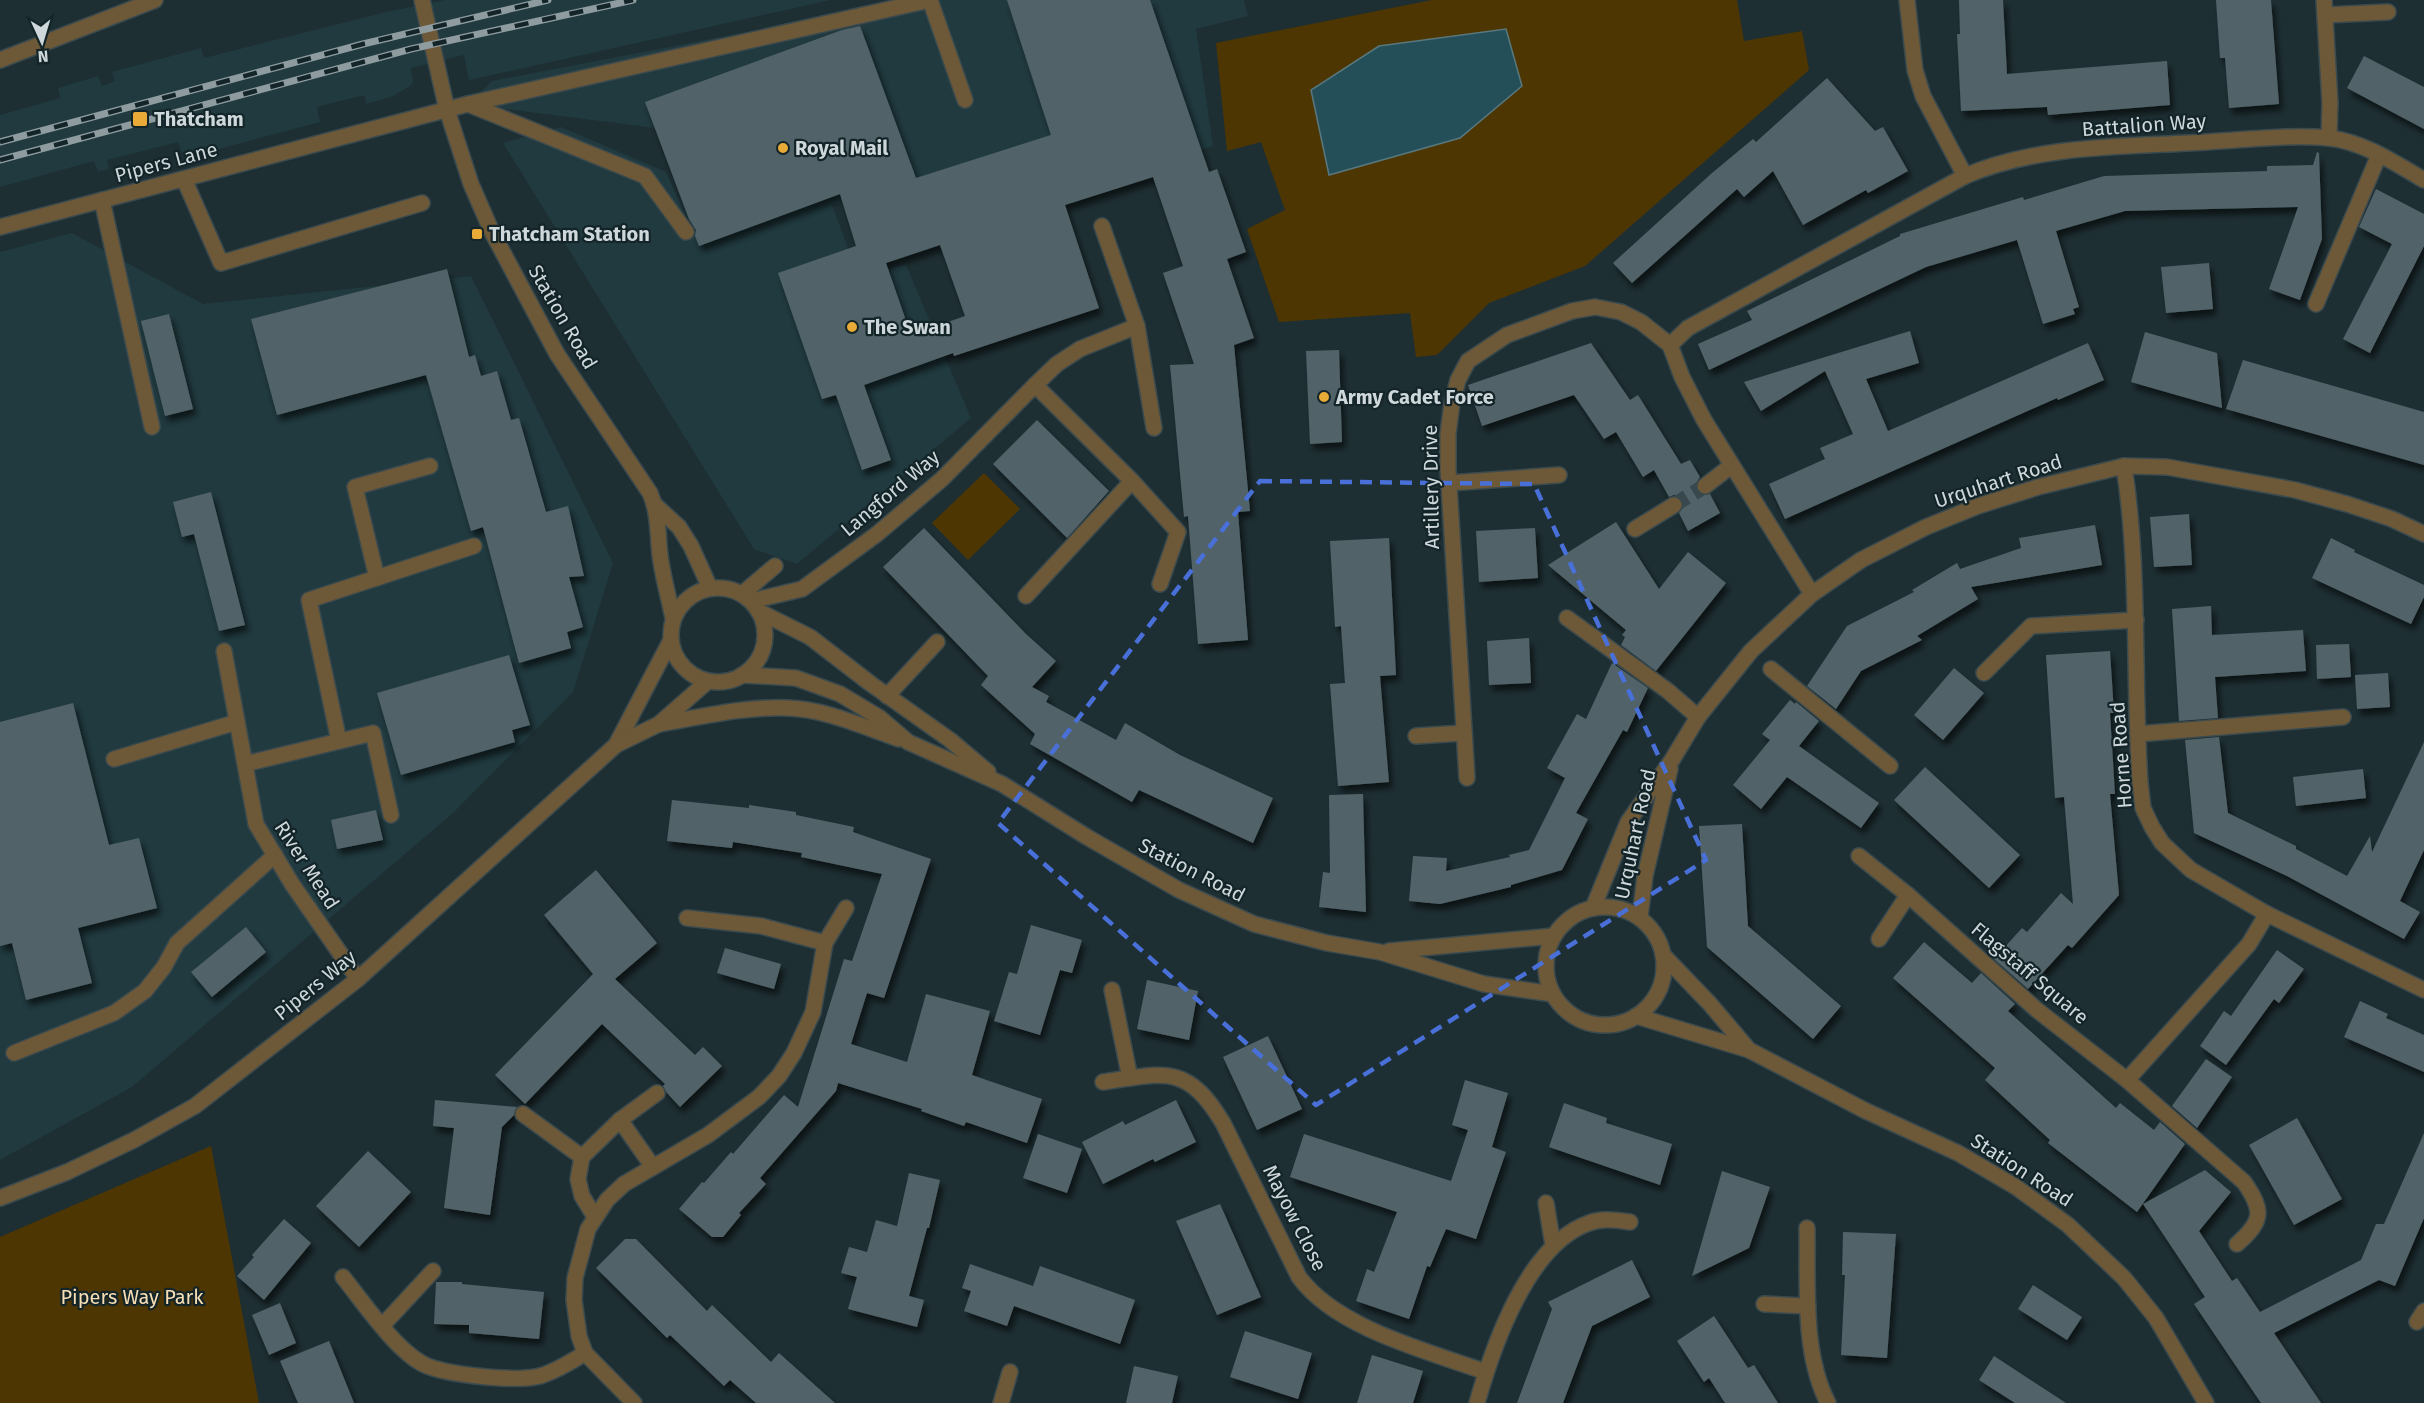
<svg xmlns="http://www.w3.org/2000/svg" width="2424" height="1403" font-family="'Fira Sans',sans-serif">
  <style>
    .built { fill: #203a3f }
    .green { fill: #4e3602 }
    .water { fill: #254f58; stroke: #58787f; stroke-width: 1.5 }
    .building { fill: #516368; fill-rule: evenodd; filter: url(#shadow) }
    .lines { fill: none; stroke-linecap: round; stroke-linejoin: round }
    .minor-tunnel { stroke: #38484c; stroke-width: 15; stroke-dasharray: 15 8; stroke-linecap: butt }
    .minor-casing { stroke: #3a4a4e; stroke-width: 18 }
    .minor { stroke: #6d5837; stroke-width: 15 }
    .rail-casing { stroke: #8f9c9f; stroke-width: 7 }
    .rail { stroke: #142529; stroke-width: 4.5; stroke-dasharray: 14; stroke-linecap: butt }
    .marked { fill: none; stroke: #4970d9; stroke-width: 4.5; stroke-dasharray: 12 8; stroke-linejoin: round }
    .poi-dot { fill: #e8ab37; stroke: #142529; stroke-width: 2 }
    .labels { text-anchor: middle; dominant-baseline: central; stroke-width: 4.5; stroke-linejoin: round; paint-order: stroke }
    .poi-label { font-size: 20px; font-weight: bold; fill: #ced8db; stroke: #142529; text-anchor: start }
    .street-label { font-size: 20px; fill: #ced8db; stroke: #142529 }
    .park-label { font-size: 20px; fill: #f8deb4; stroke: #142529 }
  </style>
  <defs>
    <filter id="shadow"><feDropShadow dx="3.5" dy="6" stdDeviation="3" flood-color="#0009"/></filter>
  </defs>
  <rect width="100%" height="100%" fill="#1e2f33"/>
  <g class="built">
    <path d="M445,0h386l-362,80 -5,-25 -53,13 2,14 -3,4 -17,10 -27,8 -1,-8h-5l-43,11 3,15 -105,28 -2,-5 -31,8 -4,-11 -71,18 2,9 -11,3 -4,-11 -94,26v-72l60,-17 -2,-10 40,-12 4,10 13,-5 -3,-9 89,-24 3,10 182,-46z"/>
    <path d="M914,0h330l4,16 -52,13 17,117 -349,124 -22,-68 -10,3 26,70 48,-10 65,153 -174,146 -43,-15 -251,-406 58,-16 105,45 27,60 -38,-104 -187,-24 24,-23z"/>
    <path d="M72,233l131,71 268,-28 142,287 -40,129 -120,121 -321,274 -132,73v-908z"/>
  </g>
  <g class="green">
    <path d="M1432,0h305l7,41 58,-10 7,39 -224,196 -96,37 -52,52 -21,2 -6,-44 -131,9 -32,-93 38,-19 -24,-68 -34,9 -11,-108z"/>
    <path d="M984,473l36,36 -52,51 -36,-37z"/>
    <path d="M211,1146l48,257h-259v-166z"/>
  </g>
  <path class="water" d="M1506,29l16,57 -62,52 -131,37 -18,-85 68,-44z"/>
  <g class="building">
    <path d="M1007,0h143l59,172 8,-3 29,83 -19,7 27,79 -20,7 16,166 -12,1 10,128 -50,4 -10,-128 -4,1 -14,-152 24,-1 -31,-91 20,-7 -30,-89 -88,28 34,103 -145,48 -1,-3 -89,32 27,75 -29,10 -26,-75 -14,4 -44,-126 78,-27 -16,-52 -141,52 -4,-10 1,-6 -7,-11 -44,-117 197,-72 18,-4 56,152 135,-43zM940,245l25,71 -54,19 -25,-72z"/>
    <path d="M1959,0h44l4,74 160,-13 3,44 -122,10 -1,-8 -86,4 -4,-77h3z"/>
    <path d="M2216,0h55l8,104 -50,4 -4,-50h-5z"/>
    <path d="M2364,56l60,31v42l-77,-41z"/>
    <path d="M1827,78l48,53 8,-4 25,44 -40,22 -2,-3 -63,35 -30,-54 -29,26 -7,-8 -105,94 -19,-20 99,-90 41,-34 3,3z"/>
    <path d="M2317,152l2,1 3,86 -22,61 -31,-11 29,-82 -173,4 -69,20 23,76 -6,2 2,5 -32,10 -26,-84 -91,27 -217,103 -11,-26 54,-24 -5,-9 153,-75v-2l123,-37 1,3 80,-24 163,-5v-5l46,-1z"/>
    <path d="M2376,189l48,25v32l-54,107 -27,-14 49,-95 -33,-17z"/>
    <path d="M2209,263l4,46 -47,4 -5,-46z"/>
    <path d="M447,269l22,88 6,-2 6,21 16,-5 14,49 8,-2 27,94 22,-6 16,70 -15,1 14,50 -16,5 4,16 -52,15 -36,-136 -12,4 -45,-156 -149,40 -26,-96z"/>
    <path d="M169,314l24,95 -28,7 -24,-95z"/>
    <path d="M1910,331l9,32 -53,16 22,52 200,-88 16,37 -46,20 -1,-2 -272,121 -16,-35 56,-25 -5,-11 33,-14 -28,-63 -64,40 -17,-29z"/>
    <path d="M2145,332l72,21 5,55 -91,-26z"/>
    <path d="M1591,343l39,57 8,-5 43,69 9,-4 10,17 -4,6 1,8 5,4 8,-1 10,19 -32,18 -9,-18 5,-8 -2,-6 -8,-4 -5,2 -15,-27 -11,7 -27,-45 -12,7 -30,-44 -92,31 -14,-41z"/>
    <path d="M1339,350l3,92 -32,2 -4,-93z"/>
    <path d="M2243,360l181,52v53l-198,-56z"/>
    <path d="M1037,420l72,71 -42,47 -74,-74z"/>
    <path d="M211,492l34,133 -26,6 -25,-97 -12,3 -9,-35z"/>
    <path d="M2189,514l3,51 -38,2 -4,-50z"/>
    <path d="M1616,522l43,67 29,-37 38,31 -70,88 -35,-26 4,-8 -3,-2 4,-5 -78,-65z"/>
    <path d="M2095,525l7,40 -131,22 7,12 -61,37 5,4 -61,31 -25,38 -29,-23 40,-60 67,-34 -2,-2 45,-27 3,6 61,-21 -2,-10z"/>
    <path d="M924,528l101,105 31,28 -24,26 17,9 -3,6 70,38 9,-17 55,32 93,43 -20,45 -114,-53 -7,12 -102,-58 5,-10 -54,-49 7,-9 -105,-109z"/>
    <path d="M1535,528l3,50 -59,4 -3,-51z"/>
    <path d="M1389,538l7,137 -16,1 9,106 -51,4 -8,-102 15,-1 -4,-57 -6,1 -5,-86z"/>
    <path d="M2331,538l24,12 -1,2 70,33v12l-13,27 -99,-46z"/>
    <path d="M2211,606l1,29 91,-5 3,41 -91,6 3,41 -39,3 -7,-112z"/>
    <path d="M1529,638l2,45 -42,2 -2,-44z"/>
    <path d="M2349,644l2,33 -34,2 -1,-34z"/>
    <path d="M2110,651l4,62h-4l5,81h-5l9,101 -47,53 -4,-3 -40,44 -34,-30 28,-31 5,4 34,-39 12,11 -9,-107 -9,1 -9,-143z"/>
    <path d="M509,655l21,70 -18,5 3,12 -114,33 -24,-82z"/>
    <path d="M1612,663l36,25 -21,44 -4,-2 -47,83 12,6 -26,51 -51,15v2l-71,17 -31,-3 4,-45 34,2 -1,13 64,-14 -1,-2 20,-5 36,-72 -18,-10 30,-54 9,5z"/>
    <path d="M1954,668l30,25 -41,47 -29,-25z"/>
    <path d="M2388,673l2,34 -33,2 -2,-34z"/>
    <path d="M1790,700l5,4 1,-2 23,19 -20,25 80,57 -18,25 -74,-51 -26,32 -28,-24 37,-45 -8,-6z"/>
    <path d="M73,703l36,142 30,-7 18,70 -79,20 14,55 -66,17 -14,-57 -12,3v-224z"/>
    <path d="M2219,737l9,76 68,33v3l51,27 23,-40 2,16 52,-110v108l-24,51 20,11 -16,27 -117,-63 -93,-43 -9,-93z"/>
    <path d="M1925,767l95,88 -31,33 -95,-88z"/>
    <path d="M2363,769l3,29 -70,8 -3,-29z"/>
    <path d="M1363,794l3,118 -47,-5 4,-35 7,1 -1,-78z"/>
    <path d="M672,800l77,8v-3l47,7v3l58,12 -1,5 78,27 -47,139 -17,-5 -16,51 56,18 19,-68 64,17 -18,64 70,24 -15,44 -61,-21 -2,4 -43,-15 1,-2 -84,-26 -2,8 -76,87 6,6 -27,29 2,2 -18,22h-11l-33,-28 23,-27 2,1 27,-31 2,2 51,-59 14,12 46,-148 8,2 30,-87 -81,-17 1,-4 -69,-11 -1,6 -65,-7z"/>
    <path d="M376,810l7,30 -46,9 -6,-29z"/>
    <path d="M1742,824l6,102 93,80 -28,33 -106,-92 -8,-121z"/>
    <path d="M596,870l61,73 -42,36 80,76 8,-8 19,19 -42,41 -13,-14 -4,-7 2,-2 -63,-60 -77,80 -30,-29 98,-101 -49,-59z"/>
    <path d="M1031,925l51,15 -10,33 -12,-3 -20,65 -46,-14 15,-49 8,2z"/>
    <path d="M246,927l20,25 -54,45 -21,-25z"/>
    <path d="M1924,942l48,41 9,-10 34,31 -7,7 108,97 4,-5 34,27 6,-8 25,22 -48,68 -89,-69 2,-3 -65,-60 10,-12 -102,-90z"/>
    <path d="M725,948l56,16 -7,25 -57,-16z"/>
    <path d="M2277,950l27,19 -25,34 -5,-4 -48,66 -26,-19 24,-35 7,5z"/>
    <path d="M1147,980l51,11 -9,49 -52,-11z"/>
    <path d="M2360,1001l28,13 -2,4 38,17v37l-80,-35z"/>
    <path d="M1268,1036l34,73 -45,21 -34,-73z"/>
    <path d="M2206,1059l26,18 -35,51 -25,-22z"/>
    <path d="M1465,1080l43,13 -16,54 14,5 -30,87 -30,-10 -16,38 -3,-1 -18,53 -53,-18 11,-32 7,3 23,-60 -107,-35 14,-43 147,47 17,-51 -16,-5z"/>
    <path d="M435,1100l82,7 -3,8 -12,12 -12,88 -46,-7 10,-80 -21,-2z"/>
    <path d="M1176,1100l20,42 -41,20 -2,-3 -50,25 -21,-42 41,-21 2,4z"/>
    <path d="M1564,1103l43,15 -1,5 66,21 -12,41 -111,-38z"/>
    <path d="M2297,1118l45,81 -48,26 -45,-80z"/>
    <path d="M2424,1133v85l-29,68 -16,-6 -105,53 47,70h-60l-67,-99 11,-7 -62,-93 62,-34 26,22 -32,39 33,50 5,-3 23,34 101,-52 15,-36h8z"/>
    <path d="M1038,1134l44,15 -15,44 -44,-15z"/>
    <path d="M368,1151l43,41 -52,55 -43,-41z"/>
    <path d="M1722,1171l48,16 -21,61 -57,28z"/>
    <path d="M909,1173l31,7 -11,48h-2l-18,68 15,4 -7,27 -69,-18 9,-32 -16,-4 8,-26 18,5 9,-32 21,6z"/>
    <path d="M1220,1204l41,93 -44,18 -41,-94z"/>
    <path d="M284,1219l27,24 -47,57 -27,-24 17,-19 -2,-2z"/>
    <path d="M1843,1232l53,2 -9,124 -46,-3 4,-80h-3z"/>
    <path d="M625,1239h11l71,72 5,-6 59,57 8,-9 56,50h-79l-26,-23 -6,6 -54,-51 -3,3 -71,-70z"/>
    <path d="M1632,1260l18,37 -58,29 -29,77h-46l35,-94 -4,-7z"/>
    <path d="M970,1264l63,22 7,-20 95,34 -15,44 -106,-38 -7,20 -43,-15 7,-20 -9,-3z"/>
    <path d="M436,1282h26v2l82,8 -5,47 -70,-6v-8l-35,-1z"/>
    <path d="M2033,1285l49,32 -15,23 -49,-31z"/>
    <path d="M280,1303l16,40 -27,12 -17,-40z"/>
    <path d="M1714,1316l34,52 6,-3 24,38h-53l-16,-25 -5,4 -27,-41z"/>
    <path d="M1245,1331l67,22 -14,46 -68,-22z"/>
    <path d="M329,1341l25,62h-56l-18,-42z"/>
    <path d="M1372,1355l51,16 -10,32h-56z"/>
    <path d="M1994,1356l72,47h-51l-36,-23z"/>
    <path d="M1134,1366l44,10 -6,27h-46z"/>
  </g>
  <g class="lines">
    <path class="minor-tunnel" d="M1674,505l31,-19"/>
    <defs>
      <g id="minor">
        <path d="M422,0l25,110 24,74 21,48 65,122 93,139c10,23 7,46 11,69 3,19 8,37 12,56"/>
        <path d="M1907,0l8,70 8,26 42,80"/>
        <path d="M2324,0l6,103 -1,35"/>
        <path d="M2325,15l63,-3"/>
        <path d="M0,60l155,-60"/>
        <path d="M468,104l177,72 41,56"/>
        <path d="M184,179l37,84 201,-60"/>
        <path d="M102,200l50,227"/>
        <path d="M1102,226l35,100 17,102"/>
        <path d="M0,227l468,-123 462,-104 35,100"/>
        <path d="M2316,304l63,-149"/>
        <path d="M1670,345l18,-17 277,-152c75,-32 161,-29 242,-34 38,-2 84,-8 122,-4 35,4 66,25 95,42"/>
        <path d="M1035,385l22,-21 23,-15 57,-23"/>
        <path d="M2124,466c16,104 9,211 16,316l3,26 9,19 10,16 29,27 76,44 157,76"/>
        <path d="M1449,483l110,-8"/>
        <path d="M1705,486l26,-20"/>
        <path d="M655,505l24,22 12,19 19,42"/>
        <path d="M1635,529l39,-24"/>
        <path d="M377,578l-22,-91 75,-21"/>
        <circle cx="718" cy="635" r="47"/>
        <path d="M742,594l33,-28"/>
        <path d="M1026,596l106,-115"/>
        <path d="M751,601l51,-12 75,-55 65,-55 93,-94 97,96 46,51 -18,52"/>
        <path d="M758,611l52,26 61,47 79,56 38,32"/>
        <path d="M1567,618l101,73 30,26"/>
        <path d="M224,651l32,173 36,60 66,95"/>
        <path d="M1771,669l119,97"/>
        <path d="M1984,673l47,-47 105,-6"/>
        <path d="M742,675l54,3 44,16 40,24 28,24 94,42 85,53 92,53 75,34 73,19 53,9 104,32 69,10"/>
        <path d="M887,696l50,-54"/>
        <path d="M659,724c42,-7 86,-18 129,-16 37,1 76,19 111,31"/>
        <path d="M2138,734l205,-17"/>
        <path d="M1416,736l47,-3"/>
        <path d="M339,741l-30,-141 165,-54"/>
        <path d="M616,745l55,-105"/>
        <path d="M114,759l123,-37"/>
        <path d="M245,764l128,-31 18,82"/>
        <path d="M1467,778l-19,-309v-35l4,-31 6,-23 10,-19 39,-26 65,-24 23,-4 26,5 20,10 29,23 12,32 22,43 108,174"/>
        <path d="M1859,856l49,39 129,115 90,70 117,102c20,29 19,39 -7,62"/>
        <circle cx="1605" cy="966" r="59"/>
        <path d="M1593,908l35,-86 44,-62 26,-43 53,-66 61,-57 49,-34 65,-33 52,-21 60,-19 86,-21 43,1 128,23 52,14 45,15 32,15"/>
        <path d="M1640,917l5,-41 25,-107"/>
        <path d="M687,918l74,8 64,17"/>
        <path d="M1879,939l29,-44"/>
        <path d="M1389,951l165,-15"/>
        <path d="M1663,955l47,49 39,46"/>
        <path d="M1112,990l18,88"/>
        <path d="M1636,1016l113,34 117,61 92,42 58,34 52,38 56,53 32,40 50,85"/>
        <path d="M14,1053l100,-40 31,-22 19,-24 13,-24 98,-88"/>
        <path d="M2127,1080l122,-136 18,-30"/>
        <path d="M1103,1082c61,-9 84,-19 120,41l76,154c37,51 128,74 187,95"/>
        <path d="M523,1114l59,43"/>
        <path d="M620,1120l33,47"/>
        <path d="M0,1198l67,-26 67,-32 61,-34 163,-127 258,-234 43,-21 49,-43"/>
        <path d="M1546,1203l7,42"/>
        <path d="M595,1217l-13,-21 -4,-17 4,-22 38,-37 37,-27"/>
        <path d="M1807,1228c1,55 -5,125 21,175"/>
        <path d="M343,1277c20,25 53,74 82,88 22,10 91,17 115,11 16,-5 31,-14 45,-23"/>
        <path d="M1764,1304l44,2"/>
        <path d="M2417,1322l7,-11"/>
        <path d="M382,1326l51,-55"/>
        <path d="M634,1403l-49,-50 -6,-17 -5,-36 1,-22 13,-49 19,-29 17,-16 84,-49 51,-38 20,-21 15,-23 19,-41 12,-69 21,-35"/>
        <path d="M1001,1403l9,-31"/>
        <path d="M1477,1403c16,-57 51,-159 112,-180 13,-5 27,-3 41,-1"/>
      </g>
    </defs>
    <use href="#minor" class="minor-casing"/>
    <use href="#minor" class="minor"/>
    <defs>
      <g id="rail">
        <path d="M0,142l363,-98 185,-44"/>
        <path d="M0,160l411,-111 222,-49"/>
      </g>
    </defs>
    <use href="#rail" class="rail-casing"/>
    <use href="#rail" class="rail"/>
  </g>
  <path class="marked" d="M1260,481l274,3 172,376 -390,245 -318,-282z"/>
  <g class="poi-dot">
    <rect x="132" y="111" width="16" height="16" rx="3"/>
    <circle cx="783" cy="148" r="6"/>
    <rect x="471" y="228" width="12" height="12" rx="3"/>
    <circle cx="852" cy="327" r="6"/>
    <circle cx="1324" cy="397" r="6"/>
  </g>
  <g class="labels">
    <g class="poi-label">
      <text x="154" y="119">Thatcham</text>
      <text x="795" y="148">Royal Mail</text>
      <text x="489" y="234">Thatcham Station</text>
      <text x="864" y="327">The Swan</text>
      <text x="1336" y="397">Army Cadet Force</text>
    </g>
    <g class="street-label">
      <text transform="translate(2144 125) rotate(-4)">Battalion Way</text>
      <text transform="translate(166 162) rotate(-15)">Pipers Lane</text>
      <text transform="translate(563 317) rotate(60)">Station Road</text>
      <text transform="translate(1998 481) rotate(-18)">Urquhart Road</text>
      <text transform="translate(1431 487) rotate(-91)">Artillery Drive</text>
      <text transform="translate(890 493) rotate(-40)">Langford Way</text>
      <text transform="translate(2121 755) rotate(-94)">Horne Road</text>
      <text transform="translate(1635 834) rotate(-78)">Urquhart Road</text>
      <text transform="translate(307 865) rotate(57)">River Mead</text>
      <text transform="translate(1192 870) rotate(27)">Station Road</text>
      <text transform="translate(2030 973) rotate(40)">Flagstaff Square</text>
      <text transform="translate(315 985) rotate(-39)">Pipers Way</text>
      <text transform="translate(2022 1170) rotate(33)">Station Road</text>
      <text transform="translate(1295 1218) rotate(63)">Mayow Close</text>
    </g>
    <g class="park-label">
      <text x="132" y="1297">Pipers Way Park</text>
    </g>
  </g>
  <g transform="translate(42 42) rotate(176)" stroke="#142529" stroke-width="4.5" paint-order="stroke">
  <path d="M0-4.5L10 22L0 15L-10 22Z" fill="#ced8db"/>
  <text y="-9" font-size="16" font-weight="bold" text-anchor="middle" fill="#ced8db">N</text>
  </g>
</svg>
